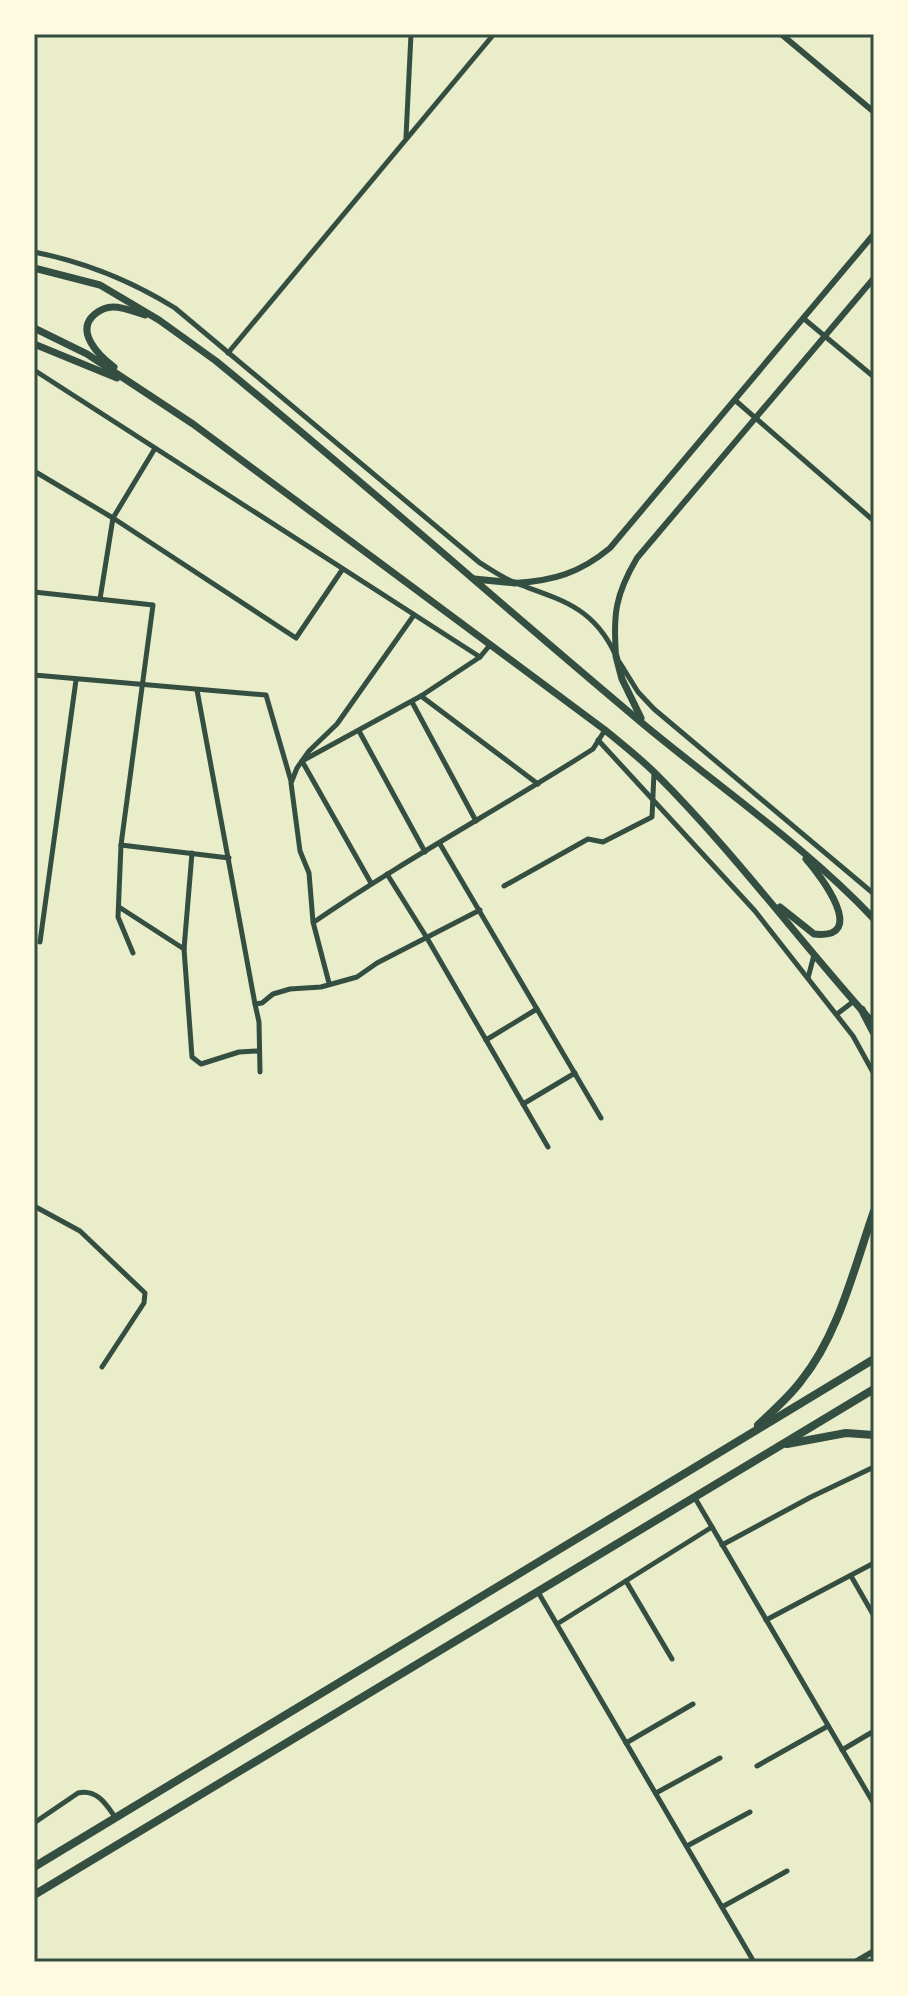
<svg xmlns="http://www.w3.org/2000/svg" width="908" height="1996" font-family="'Alegreya Sans',sans-serif">
  <style>
    .lines { fill: none; stroke-linecap: round; stroke-linejoin: round }
    .minor { stroke: #344e41; stroke-width: 5 }
    .tertiary { stroke: #344e41; stroke-width: 6 }
    .primary { stroke: #344e41; stroke-width: 7 }
    .trunk { stroke: #344e41; stroke-width: 8 }
    .neatline { fill: none; stroke: #344e41; stroke-width: 3 }
  </style>
  <rect width="100%" height="100%" fill="#e9edc9"/>
  <g class="lines">
    <g class="minor">
      <path d="M406,137l5,-103"/>
      <path d="M34,252c51,10 96,28 141,56l305,255c12,7 24,16 38,21 44,16 76,24 97,70"/>
      <path d="M803,318l71,59"/>
      <path d="M228,353l266,-319"/>
      <path d="M34,370l446,287"/>
      <path d="M736,401l138,120"/>
      <path d="M34,471l79,47 183,120 46,-68"/>
      <path d="M34,592l119,13 -32,240 -3,72 15,36"/>
      <path d="M100,599l13,-81 41,-68"/>
      <path d="M620,663l18,29 16,17 220,185"/>
      <path d="M34,675l232,20 25,86"/>
      <path d="M197,690l58,314"/>
      <path d="M421,696l117,88"/>
      <path d="M412,702l64,119"/>
      <path d="M359,731l66,121"/>
      <path d="M598,740l157,171 98,125 21,38"/>
      <path d="M440,844l161,274"/>
      <path d="M121,845l108,13"/>
      <path d="M192,853l-8,96 8,108 9,7 38,-12 19,-1"/>
      <path d="M387,874l40,64 121,209"/>
      <path d="M371,883l-69,-122 119,-65 59,-39 10,-12"/>
      <path d="M504,886l84,-47 15,3 49,-25 2,-44"/>
      <path d="M119,907l65,42"/>
      <path d="M314,922c90,-62 187,-114 279,-173l12,-19"/>
      <path d="M40,942l36,-262"/>
      <path d="M808,978l6,-23"/>
      <path d="M329,983l-16,-61 -4,-49 -9,-22 -9,-68 6,-15 12,-17 28,-27 77,-109"/>
      <path d="M837,1014l17,-13"/>
      <path d="M486,1040l51,-31"/>
      <path d="M260,1072l-1,-50 -4,-18 7,-1 11,-9 17,-5 31,-2 36,-10 20,-14 103,-53"/>
      <path d="M523,1104l52,-31"/>
      <path d="M34,1206l46,25 65,62 -1,10 -42,64"/>
      <path d="M695,1498l179,306"/>
      <path d="M722,1545l89,-48 63,-30"/>
      <path d="M851,1576l23,40"/>
      <path d="M626,1581l46,78"/>
      <path d="M538,1592l216,370"/>
      <path d="M766,1620l108,-57"/>
      <path d="M557,1624l155,-97"/>
      <path d="M626,1743l67,-39"/>
      <path d="M842,1750l32,-19"/>
      <path d="M757,1766l71,-40"/>
      <path d="M656,1793l64,-35"/>
      <path d="M34,1823l44,-30c19,-4 28,11 37,24"/>
      <path d="M687,1846l63,-34"/>
      <path d="M722,1907l65,-36"/>
    </g>
    <g class="tertiary">
      <path d="M781,34l93,78"/>
      <path d="M515,583c38,-2 65,-10 95,-35l264,-314"/>
      <path d="M616,656c-3,-41 -1,-61 21,-98l237,-280"/>
      <path d="M855,1962l19,-11"/>
    </g>
    <g class="primary">
      <path d="M34,268l66,17 59,35 57,41c144,118 283,242 426,362 78,65 162,122 232,196"/>
      <path d="M34,328l53,26 106,70 412,306c17,14 35,28 51,44 78,78 144,168 218,250"/>
      <path d="M34,344l83,34"/>
      <path d="M114,367c-15,-11 -40,-36 -19,-53 5,-4 12,-7 18,-7 11,0 22,5 32,8"/>
      <path d="M474,579l41,4"/>
      <path d="M616,656l6,23 19,39"/>
      <path d="M780,907l34,27c56,6 6,-59 -8,-75"/>
    </g>
    <g class="trunk">
      <path d="M862,1010l12,23"/>
      <path d="M758,1425c15,-14 31,-28 43,-44 38,-47 53,-113 73,-170"/>
      <path d="M787,1444l59,-11 28,2"/>
      <path d="M34,1867l840,-508"/>
      <path d="M34,1895l840,-506"/>
    </g>
  </g>
  <rect width="908" height="1996" fill="none" stroke="#fefae0" stroke-width="72"/>
  <rect x="36" y="36" width="836" height="1924" class="neatline"/>
</svg>
